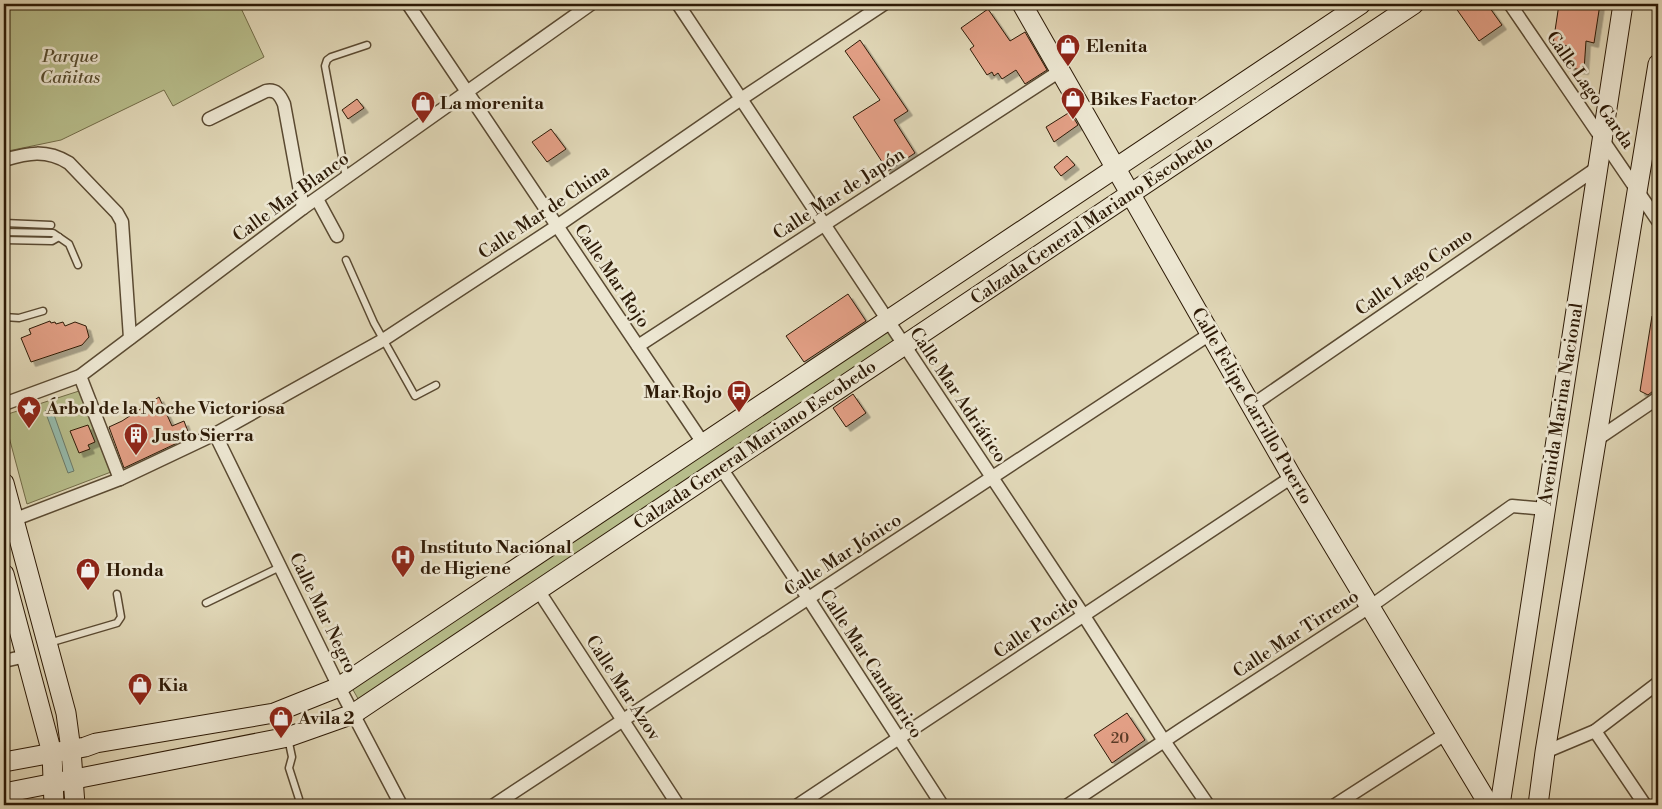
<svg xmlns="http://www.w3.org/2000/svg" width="1662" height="809" font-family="'Libre Bodoni',serif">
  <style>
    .green { fill: #b7bd8b; stroke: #726c48 }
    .water { fill: #95baab; stroke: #6b7a69 }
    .building { fill: #e29f85; stroke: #2d1a06; filter: url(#shadow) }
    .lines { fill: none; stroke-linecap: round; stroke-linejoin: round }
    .lane-casing { stroke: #5a4a32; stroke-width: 9 }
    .street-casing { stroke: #5a4a32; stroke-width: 15 }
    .secondary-casing { stroke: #2d1a06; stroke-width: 21 }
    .lane { stroke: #ece6d1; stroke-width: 6 }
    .street { stroke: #ece6d1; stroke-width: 12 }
    .secondary { stroke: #ece6d1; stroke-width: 19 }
    .labels { text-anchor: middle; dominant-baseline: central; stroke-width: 5; stroke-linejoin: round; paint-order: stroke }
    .number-label { font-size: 15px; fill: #5a3b26 }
    .poi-label { font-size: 18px; font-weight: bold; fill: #2d1a06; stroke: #ece6d1; text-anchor: start }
    .park-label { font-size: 18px; font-style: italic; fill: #564b2e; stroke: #ece6d1 }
    .street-label { font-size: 18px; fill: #2d1a06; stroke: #ece6d1 }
  </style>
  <defs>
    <filter id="shadow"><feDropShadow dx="4.5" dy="4.5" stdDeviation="0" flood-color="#0004"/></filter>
  </defs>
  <rect width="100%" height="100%" fill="#e1d8b8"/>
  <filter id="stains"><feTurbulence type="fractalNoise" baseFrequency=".004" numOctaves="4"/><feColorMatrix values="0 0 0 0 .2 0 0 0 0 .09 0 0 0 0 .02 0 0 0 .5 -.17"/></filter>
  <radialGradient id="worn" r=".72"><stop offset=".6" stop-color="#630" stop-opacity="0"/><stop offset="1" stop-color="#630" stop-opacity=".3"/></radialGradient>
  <g class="green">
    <path d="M7,4h232l25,53 -91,49 -9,-16 -103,50 -53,11z"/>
    <path d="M885,328l12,17 -536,359 -9,-16z"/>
    <path d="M79,391l32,81 -84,32 -18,-67 -4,-22z"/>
  </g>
  <path class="water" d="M52,409l22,62 -6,2 -23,-62z"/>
  <g class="building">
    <path d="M1453,4h34l15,21 -23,16z"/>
    <path d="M1559,4h41l-6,39 -8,-2 -2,29 -15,-2 1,-22 -17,-2z"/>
    <path d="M988,9l22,32 15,-9 22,38 -22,14 -9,-14 -14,9 -4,-6 -4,3 -2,-4 -5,3 -17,-26 4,-3 -13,-18z"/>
    <path d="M860,40l48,71 -14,9 21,33 -27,18 -35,-54 27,-17 -35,-49z"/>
    <path d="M357,99l7,9 -16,11 -6,-9z"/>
    <path d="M1070,112l8,13 -24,17 -8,-15z"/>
    <path d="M551,129l15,20 -19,13 -15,-20z"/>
    <path d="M1067,156l8,9 -14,11 -7,-9z"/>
    <path d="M848,294l18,27 -62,41 -18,-26z"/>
    <path d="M1652,316l6,1v70l-10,8 -8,-4z"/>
    <path d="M50,321l1,2 4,-1 1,2 7,-2 2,4 10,-4 11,4 3,11 -7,8 -51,17 -10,-24 10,-4 -2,-5z"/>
    <path d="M853,394l13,19 -20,14 -13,-19z"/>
    <path d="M159,397l13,29 12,-5 6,16 -66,31 -15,-41 13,-6z"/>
    <path d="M88,425l7,17 -7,3 2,4 -11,4 -9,-22z"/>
    <path d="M1127,713l18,27 -33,23 -18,-28z"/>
  </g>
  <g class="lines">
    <defs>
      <g id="lane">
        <path d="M346,178l-21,-112 2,-6 4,-3 36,-12"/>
        <path d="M4,223l47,2"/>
        <path d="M4,232l49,1 16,11 9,21"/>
        <path d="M4,240l48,1 7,-4"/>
        <path d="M346,260l28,63 41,73 21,-11"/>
        <path d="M4,317l15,1 24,-7"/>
        <path d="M206,603l74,-36"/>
        <path d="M49,643l68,-20 4,-6 -4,-23"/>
        <path d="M288,738l4,19 -3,11 10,31"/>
      </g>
      <g id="street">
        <path d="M408,4l295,439"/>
        <path d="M678,4l406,612 80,125 44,64"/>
        <path d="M1510,4l148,217"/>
        <path d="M209,119l57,-28c10,-2 14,4 18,13l19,104"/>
        <path d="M4,160c24,-7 42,-11 65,3l48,50 5,9 8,116"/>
        <path d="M317,199l20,37"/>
        <path d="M638,346l422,-275"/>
        <path d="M80,376l40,103"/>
        <path d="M4,404l76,-28 223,-168 288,-204"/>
        <path d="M1251,406l346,-238"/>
        <path d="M215,434l124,253 62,118"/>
        <path d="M1596,440l62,-42"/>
        <path d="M721,468l87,130 134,207"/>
        <path d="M13,520l107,-41 95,-45 168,-94 174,-114 184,-127 143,-95"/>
        <path d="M538,590l140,215"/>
        <path d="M4,661l22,-5"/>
        <path d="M1595,731l50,74"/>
        <path d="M1545,752l50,-21 63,-48"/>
        <path d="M494,805l716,-471"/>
        <path d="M798,805l494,-328"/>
        <path d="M1068,805l114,-76 189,-123 141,-100 33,3"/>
        <path d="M1335,805l112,-72"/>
      </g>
      <g id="secondary">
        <path d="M1022,4l270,473 197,328"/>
        <path d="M4,483l62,230 5,37 4,55"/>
        <path d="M4,574l48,179 2,52"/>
        <path d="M4,762l81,-15 11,-4 178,-30 65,-26 1022,-683"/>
        <path d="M4,793l284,-56 65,-23 1061,-710"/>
        <path d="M1500,805l123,-801"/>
        <path d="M1538,805l7,-53 113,-688"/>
      </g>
    </defs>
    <use href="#lane" class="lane-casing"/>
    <use href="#street" class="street-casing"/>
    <use href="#secondary" class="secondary-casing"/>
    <use href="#lane" class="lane"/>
    <use href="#street" class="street"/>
    <use href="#secondary" class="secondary"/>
  </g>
  <defs>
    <symbol id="shop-pin" viewBox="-11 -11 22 30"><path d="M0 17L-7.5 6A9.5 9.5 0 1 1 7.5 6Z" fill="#8f2418" stroke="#ece6d1"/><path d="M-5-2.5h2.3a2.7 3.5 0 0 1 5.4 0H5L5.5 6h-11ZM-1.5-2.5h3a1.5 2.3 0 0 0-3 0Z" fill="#fff"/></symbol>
    <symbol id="bus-pin" viewBox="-11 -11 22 30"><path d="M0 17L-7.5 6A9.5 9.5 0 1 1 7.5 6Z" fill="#8f2418" stroke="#ece6d1"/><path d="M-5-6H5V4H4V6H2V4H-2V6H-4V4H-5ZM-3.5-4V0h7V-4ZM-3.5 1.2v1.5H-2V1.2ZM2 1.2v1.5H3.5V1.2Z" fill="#fff"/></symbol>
    <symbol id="sight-pin" viewBox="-11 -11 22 30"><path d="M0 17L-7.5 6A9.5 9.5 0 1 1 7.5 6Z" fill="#8f2418" stroke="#ece6d1"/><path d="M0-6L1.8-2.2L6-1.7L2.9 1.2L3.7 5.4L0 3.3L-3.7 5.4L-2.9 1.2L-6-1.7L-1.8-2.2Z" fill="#fff"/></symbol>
    <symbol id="building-pin" viewBox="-11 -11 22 30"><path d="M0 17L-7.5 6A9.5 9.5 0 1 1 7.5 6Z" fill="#8f2418" stroke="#ece6d1"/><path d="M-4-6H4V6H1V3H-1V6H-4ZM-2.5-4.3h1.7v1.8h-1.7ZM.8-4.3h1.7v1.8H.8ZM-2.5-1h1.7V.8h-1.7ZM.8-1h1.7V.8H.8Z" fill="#fff"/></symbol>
    <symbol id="hospital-pin" viewBox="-11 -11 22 30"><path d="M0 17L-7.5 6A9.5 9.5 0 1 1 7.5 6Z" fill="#8f2418" stroke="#ece6d1"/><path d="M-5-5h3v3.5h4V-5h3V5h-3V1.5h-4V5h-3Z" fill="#fff"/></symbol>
  </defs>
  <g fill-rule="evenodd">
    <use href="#shop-pin" x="1054" y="32" width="28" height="38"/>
    <use href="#shop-pin" x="1059" y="85" width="28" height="38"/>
    <use href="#shop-pin" x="409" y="89" width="28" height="38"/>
    <use href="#bus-pin" x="725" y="378" width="28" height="38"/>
    <use href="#sight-pin" x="15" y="394" width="28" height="38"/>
    <use href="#building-pin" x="122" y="421" width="28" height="38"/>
    <use href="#hospital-pin" x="389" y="543" width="28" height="38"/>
    <use href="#shop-pin" x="74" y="556" width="28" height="38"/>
    <use href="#shop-pin" x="126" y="671" width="28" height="38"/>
    <use href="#shop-pin" x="267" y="704" width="28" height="38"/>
  </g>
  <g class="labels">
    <g class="number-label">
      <text x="1120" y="738">20</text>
    </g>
    <g class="poi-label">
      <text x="1086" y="46">Elenita</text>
      <text x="1090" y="99">Bikes Factor</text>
      <text x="440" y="103">La morenita</text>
      <text x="722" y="392" text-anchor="end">Mar Rojo</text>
      <text x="46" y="408">Árbol de la Noche Victoriosa</text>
      <text x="154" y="435">Justo Sierra</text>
      <text x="420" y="547">Instituto Nacional<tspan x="420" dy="21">de Higiene</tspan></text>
      <text x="106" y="570">Honda</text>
      <text x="158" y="685">Kia</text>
      <text x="298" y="718">Avila 2</text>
    </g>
    <g class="park-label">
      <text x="70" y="56">Parque<tspan x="70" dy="21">Cañitas</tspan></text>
    </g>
    <g class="street-label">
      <text transform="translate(1590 90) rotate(55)">Calle Lago Garda</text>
      <text transform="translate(839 194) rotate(-33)">Calle Mar de Japón</text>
      <text transform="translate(291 197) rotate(-36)">Calle Mar Blanco</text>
      <text transform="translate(544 212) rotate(-34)">Calle Mar de China</text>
      <text transform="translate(1092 220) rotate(-34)">Calzada General Mariano Escobedo</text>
      <text transform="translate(1414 272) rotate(-35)">Calle Lago Como</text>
      <text transform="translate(612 276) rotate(56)">Calle Mar Rojo</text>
      <text transform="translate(958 395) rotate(56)">Calle Mar Adriático</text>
      <text transform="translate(1561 404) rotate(-81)">Avenida Marina Nacional</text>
      <text transform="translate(1252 406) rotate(60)">Calle Felipe Carrillo Puerto</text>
      <text transform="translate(755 445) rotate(-34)">Calzada General Mariano Escobedo</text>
      <text transform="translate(843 555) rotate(-33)">Calle Mar Jónico</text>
      <text transform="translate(323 613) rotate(64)">Calle Mar Negro</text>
      <text transform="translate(1036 627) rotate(-34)">Calle Pocito</text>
      <text transform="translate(1296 634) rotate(-33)">Calle Mar Tirreno</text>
      <text transform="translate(871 664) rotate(57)">Calle Mar Cantábrico</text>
      <text transform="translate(623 688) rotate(57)">Calle Mar Azov</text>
    </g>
  </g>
  <rect width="1662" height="809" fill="none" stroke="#e1d8b8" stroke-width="20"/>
  <rect x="5" y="5" width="1652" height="799" fill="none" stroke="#2d1a06" stroke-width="2.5"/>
  <rect x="10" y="10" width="1642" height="789" fill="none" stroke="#2d1a06"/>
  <rect width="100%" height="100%" filter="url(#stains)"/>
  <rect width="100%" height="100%" fill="url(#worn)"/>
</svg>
